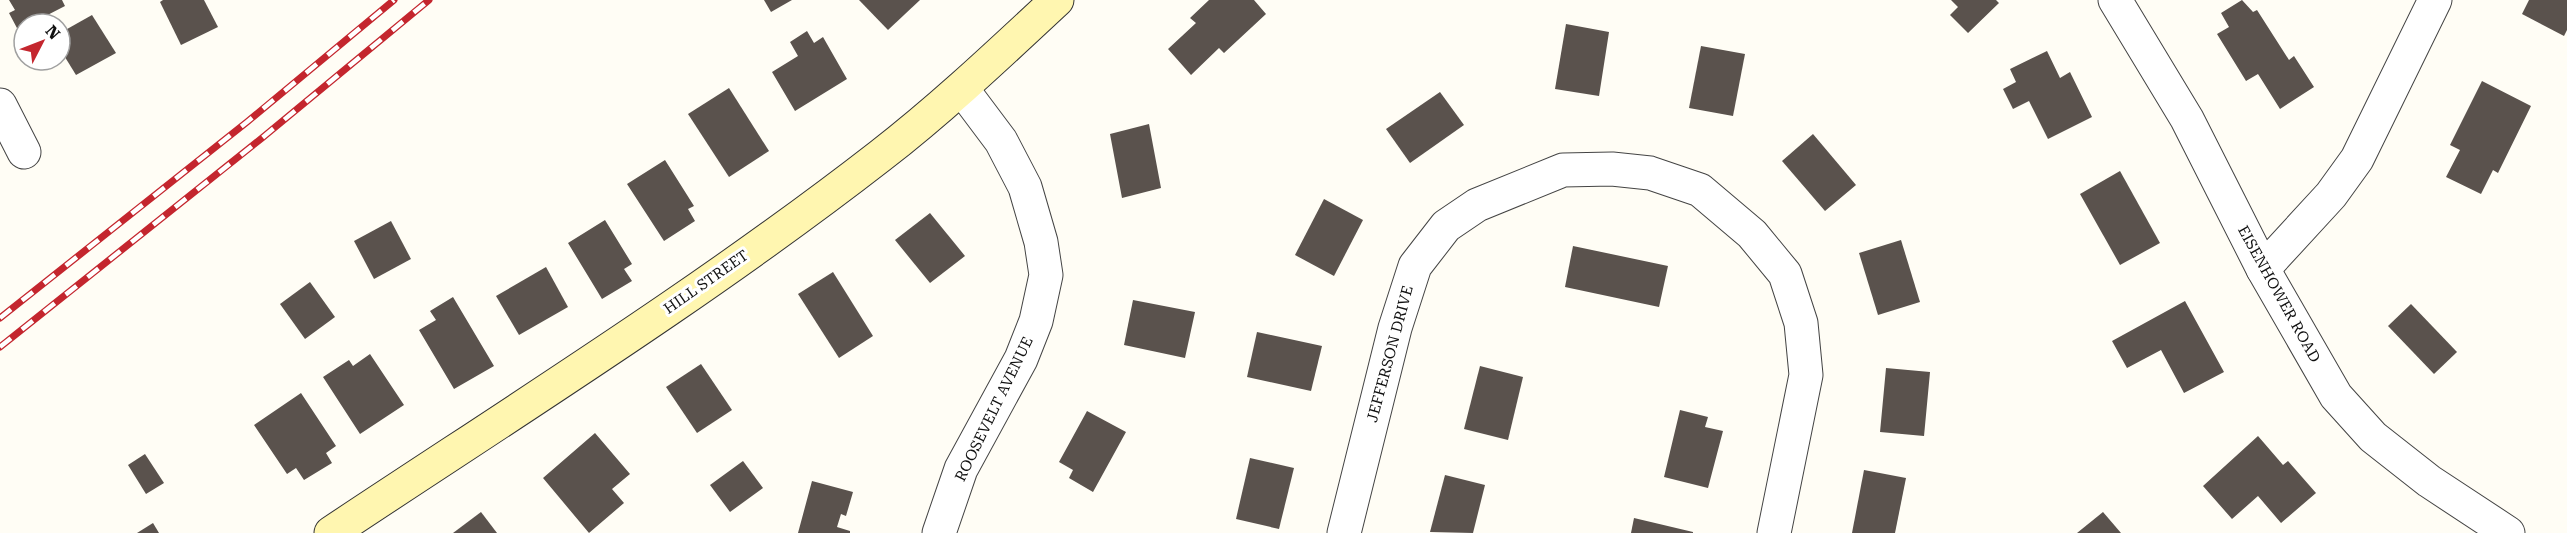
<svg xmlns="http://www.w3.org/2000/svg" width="2567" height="533" font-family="'Roboto Serif',serif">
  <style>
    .building { fill: #5a524d }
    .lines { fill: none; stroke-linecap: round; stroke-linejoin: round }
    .street-casing { stroke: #444; stroke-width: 35 }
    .secondary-casing { stroke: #333; stroke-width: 35 }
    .street { stroke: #fff; stroke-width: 33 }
    .secondary { stroke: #fff6b0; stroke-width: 33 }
    .rail-casing { stroke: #c4262e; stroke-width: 7 }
    .rail { stroke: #fff; stroke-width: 4.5; stroke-dasharray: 14; stroke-linecap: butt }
    .labels { text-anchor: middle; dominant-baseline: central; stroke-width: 6; stroke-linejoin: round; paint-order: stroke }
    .street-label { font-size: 15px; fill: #111; stroke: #fff }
  </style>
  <rect width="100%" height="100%" fill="#fffdf5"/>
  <g class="building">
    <path d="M9,0h53l3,6 -35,18h-6v3l-6,3 -9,-17 6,-3z"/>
    <path d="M163,0h41l14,27 -37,18 -21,-43z"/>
    <path d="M764,0h28l-21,12z"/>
    <path d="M859,0h61l-32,30z"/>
    <path d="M1209,0h45l12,14 -42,39 -5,-5 -28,27 -23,-26 28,-26 -6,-5z"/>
    <path d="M1951,0h45l3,3 -31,30 -18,-18 8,-8z"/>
    <path d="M2242,0l11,12 4,-2 32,50 5,-4 20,31 -34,22 -22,-35 -12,7 -29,-47 12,-7 -8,-14z"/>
    <path d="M2529,0h38v30l-3,6 -42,-22z"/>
    <path d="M92,15l24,38 -40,22 -16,-26v-16z"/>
    <path d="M1566,24l43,8 -10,64 -44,-7z"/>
    <path d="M807,31l7,12 9,-6 24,42 -52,32 -23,-39 26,-16 -8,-14z"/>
    <path d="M1701,46l44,8 -12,62 -44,-8z"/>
    <path d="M2047,51l13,27 10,-6 22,45 -44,22 -19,-38 -16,8 -10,-20 13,-7 -6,-13z"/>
    <path d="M2482,81l49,25 -33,67 -5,-3 -12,24 -35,-17 14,-27 -10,-5z"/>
    <path d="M729,88l40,63 -40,26 -41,-63z"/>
    <path d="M1440,92l24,33 -54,38 -24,-34z"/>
    <path d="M1149,124l12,64 -39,10 -12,-64z"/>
    <path d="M1813,134l43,51 -31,26 -43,-50z"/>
    <path d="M665,160l29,46 -6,3 7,12 -31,20 -37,-57z"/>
    <path d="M2120,171l40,72 -40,22 -40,-71z"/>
    <path d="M1324,199l39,21 -29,56 -39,-21z"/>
    <path d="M930,213l35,43 -35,27 -35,-43z"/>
    <path d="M605,220l27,44 -8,5 8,12 -30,18 -34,-56z"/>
    <path d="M391,221l20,38 -37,20 -20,-38z"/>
    <path d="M1901,240l19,62 -42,13 -19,-62z"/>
    <path d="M1573,246l95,20 -9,41 -94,-20z"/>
    <path d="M546,267l22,40 -49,28 -23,-39z"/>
    <path d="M833,272l40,64 -34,22 -41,-64z"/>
    <path d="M310,282l25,35 -30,22 -25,-35z"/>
    <path d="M453,297l41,69 -40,23 -35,-59 17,-10 -6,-9z"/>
    <path d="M1133,300l62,12 -10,46 -61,-13z"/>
    <path d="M2185,301l39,71 -40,21 -23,-43 -34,18 -15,-27z"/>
    <path d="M2411,304l46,48 -23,22 -46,-48z"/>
    <path d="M1257,332l65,14 -11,45 -64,-14z"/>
    <path d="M370,354l34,51 -44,29 -37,-57 26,-17 4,6z"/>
    <path d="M701,364l31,46 -35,23 -31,-46z"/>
    <path d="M1480,366l43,11 -15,63 -44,-11z"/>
    <path d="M1886,368l44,4 -6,64 -44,-4z"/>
    <path d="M301,393l35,53 -10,7 6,10 -28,17 -8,-12 -9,6 -33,-49z"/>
    <path d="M1680,410l28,7 -3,10 18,4 -15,57 -44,-11z"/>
    <path d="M1087,411l39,21 -33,60 -24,-14 4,-8 -14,-8z"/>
    <path d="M595,433l35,41 -18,15 12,14 -35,30 -46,-55z"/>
    <path d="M2258,436l25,29 5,-4 28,32 -35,30 -23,-27 -26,23 -29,-33z"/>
    <path d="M145,454l19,29 -18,11 -18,-29z"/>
    <path d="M1250,458l44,10 -15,61 -43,-10z"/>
    <path d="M743,461l20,27 -33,24 -20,-27z"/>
    <path d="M1864,470l42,8 -11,55h-43z"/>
    <path d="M1445,475l40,10 -12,48 -43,-1z"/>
    <path d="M812,481l41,11 -7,24 -5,-2 -4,13 13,4v2h-52z"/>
    <path d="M481,512l16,21h-44z"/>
    <path d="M2103,512l18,21h-44z"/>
    <path d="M1634,518l59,14v1h-62z"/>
    <path d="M153,523l6,10h-22z"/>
  </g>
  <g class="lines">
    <defs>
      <g id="street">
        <path d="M2115,0l72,119 76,150 73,127 37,41 56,44 79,52"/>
        <path d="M0,105l24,47"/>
        <path d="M2263,269l68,-74 26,-36 78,-159"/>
        <path d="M939,533l22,-64 60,-110 15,-38 10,-46 -5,-33 -16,-55 -24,-46 -39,-52"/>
        <path d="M1344,533l51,-205 20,-62 31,-40 31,-21 86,-35 49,-1 38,4 50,17 52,44 33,40 16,49 5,52 -32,158"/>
      </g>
      <path id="secondary" d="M331,533c185,-123 374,-241 549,-377 62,-48 119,-102 177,-156"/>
    </defs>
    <use href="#street" class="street-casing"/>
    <use href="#secondary" class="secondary-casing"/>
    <use href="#street" class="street"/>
    <use href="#secondary" class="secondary"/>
    <defs>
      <g id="rail">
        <path d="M0,318l247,-196 147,-122"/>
        <path d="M0,347l262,-209 167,-138"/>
      </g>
    </defs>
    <use href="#rail" class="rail-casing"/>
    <use href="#rail" class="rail"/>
  </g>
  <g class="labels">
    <g class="street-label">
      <text transform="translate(706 282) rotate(-35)">HILL STREET</text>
      <text transform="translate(2279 294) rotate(61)">EISENHOWER ROAD</text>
      <text transform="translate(1390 354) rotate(-75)">JEFFERSON DRIVE</text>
      <text transform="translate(994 409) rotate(-64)">ROOSEVELT AVENUE</text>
    </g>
  </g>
  <g transform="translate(42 42) rotate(48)"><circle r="28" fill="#ffffff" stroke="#a0a0a0" stroke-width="1.5"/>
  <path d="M0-4.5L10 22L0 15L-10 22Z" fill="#c4262e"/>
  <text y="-9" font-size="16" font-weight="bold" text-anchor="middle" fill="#111111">N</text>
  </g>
</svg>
